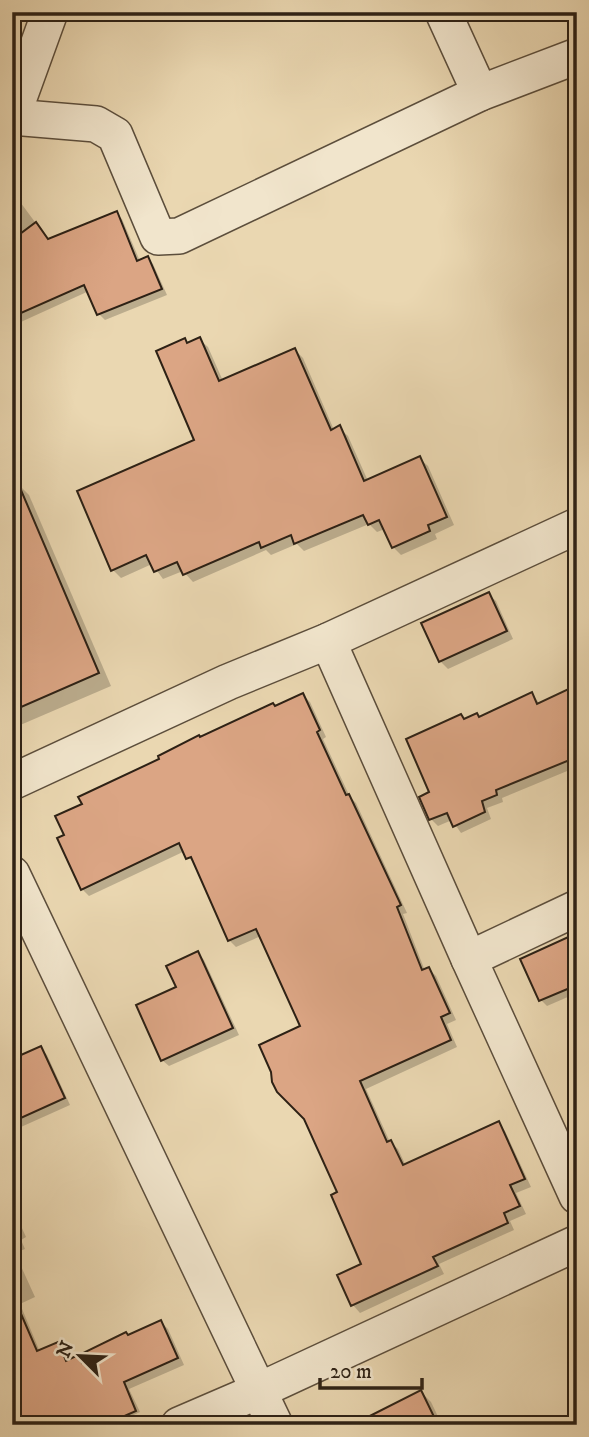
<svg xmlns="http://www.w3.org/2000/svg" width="589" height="1437" font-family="'IM FELL DW Pica',serif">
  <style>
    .shadow { fill: #0003 }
    .building { fill: #dba584; stroke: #2d2115; stroke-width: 2 }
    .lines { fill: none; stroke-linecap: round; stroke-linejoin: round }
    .minor-casing { stroke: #5c4e3c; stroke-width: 38 }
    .minor { stroke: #f1e5cc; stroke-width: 35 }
  </style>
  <rect width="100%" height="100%" fill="#ead7b1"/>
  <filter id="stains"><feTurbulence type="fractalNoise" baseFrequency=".00286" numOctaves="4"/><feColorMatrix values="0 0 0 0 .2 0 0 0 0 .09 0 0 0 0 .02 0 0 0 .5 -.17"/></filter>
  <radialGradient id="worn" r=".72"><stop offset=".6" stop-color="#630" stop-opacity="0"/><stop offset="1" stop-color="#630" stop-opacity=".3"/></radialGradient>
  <g class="shadow">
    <path d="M12,191l37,50 67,-28 6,6 18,42 7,-3 6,6 14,31 -62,25 -6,-6 -10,-23 -77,35z"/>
    <path d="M199,339l9,8 15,34 72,-31 8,8 31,72 5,-2 9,8 20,45 51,-23 9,8 26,59 -19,9 2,5 -36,16 -8,-8 -8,-18 -8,3 -8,-8 -65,27 -7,-7 -26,11 -5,-5 -73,32 -10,-11 -20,8 -11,-15 -31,14 -8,-8 84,-129 -13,-101 4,4z"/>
    <path d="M17,483l12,12 82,191 -93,40 -6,-6v-235z"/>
    <path d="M488,594l8,7 17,38 -65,30 -8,-8 -17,-37z"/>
    <path d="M577,687v87l-5,-5 -70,29 1,4 -16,6 4,11 -30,14 -9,-13 -14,6 -7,-7 1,-26 33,-72 15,-3 52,-24 8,10z"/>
    <path d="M303,695l7,7 16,35 -3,2 27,58 6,6 51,110 -4,1 22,57 4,-2 7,7 20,44 -9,4 10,23 -91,42 24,53 8,7 8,17 92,-42 7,7 26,56 -15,6 10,21 -16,7 4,9 -75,34 5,10 -84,39 -7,-8 -13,-29 23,-11 -23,-72 -38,-166 -41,-91 -25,11 -7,-7 -34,-74 -10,-15 -96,45 -7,-7 -16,-53 18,-31 117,-66z"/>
    <path d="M577,935v58l-30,13 -6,-6 -19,-41z"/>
    <path d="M198,953l6,7 35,75 -70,31 -7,-6 16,-73z"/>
    <path d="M41,1048l6,7 23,50 -58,26v-70z"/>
    <path d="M12,1206l14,31 -5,3 4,9 -10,4 20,44 -15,7 20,48 17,-8 7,6 5,11 9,-4 9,9 41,-29 33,-15 7,7 16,36 -55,24 11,23 -28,13h-100z"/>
    <path d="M421,1392l10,10 11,23h-69z"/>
  </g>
  <g class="building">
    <path d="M117,211l20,50 11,-5 14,33 -65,26 -13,-30 -72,32v-77l24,-18 12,17z"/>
    <path d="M200,337l19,44 76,-33 36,82 9,-5 24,56 56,-25 27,61 -19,8 2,6 -38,17 -13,-28 -11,5 -5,-10 -69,29 -3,-9 -30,13 -2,-6 -76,33 -6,-13 -23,10 -8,-17 -35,16 -34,-80 117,-51 -38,-89 29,-13 2,5z"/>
    <path d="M12,469l87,204 -87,38z"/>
    <path d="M489,592l18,39 -68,31 -18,-39z"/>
    <path d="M577,685v72l-81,33 1,5 -15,6 3,11 -32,15 -6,-14 -18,7 -10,-23 10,-5 -23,-53 55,-25 3,5 13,-6 2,4 53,-25 5,12z"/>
    <path d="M303,693l17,37 -3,2 29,63 3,-1 52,111 -4,2 25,63 7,-3 21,46 -9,4 10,23 -91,41 27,61 4,-2 12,25 96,-44 26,58 -15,6 10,21 -16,7 4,10 -75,34 5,9 -87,40 -14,-31 24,-11 -30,-69 6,-3 -33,-73 -27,-27 -5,-10 -1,-10 -12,-27 41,-19 -44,-97 -28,12 -37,-84 -5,2 -7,-16 -98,47 -24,-52 7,-3 -9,-19 27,-12 -4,-7 81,-38 -1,-3 41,-21 1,2 73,-34 2,3z"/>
    <path d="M577,933v52l-38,16 -19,-42z"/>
    <path d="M198,951l35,77 -72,33 -25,-56 40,-18 -10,-21z"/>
    <path d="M41,1046l24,52 -53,24v-63z"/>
    <path d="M12,1293l25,58 21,-9 8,19 12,-6 4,8 2,-1 -1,-9 43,-21 2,3 33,-15 17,38 -54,24 12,29 -32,14h-92z"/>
    <path d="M421,1390l17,35h-86z"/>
  </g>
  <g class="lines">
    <defs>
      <g id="minor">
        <path d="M443,12l37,81"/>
        <path d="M12,117l84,7 19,11 43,102 21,-1 301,-143 97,-37"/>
        <path d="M12,117l38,-105"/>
        <path d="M328,641l141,318 108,237"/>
        <path d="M12,782l216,-100 100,-41 249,-115"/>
        <path d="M12,874l263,551"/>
        <path d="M469,959l108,-51"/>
        <path d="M179,1425l79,-34 319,-148"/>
      </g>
    </defs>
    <use href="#minor" class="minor-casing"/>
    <use href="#minor" class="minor"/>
  </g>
  <rect width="589" height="1437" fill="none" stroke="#ead7b1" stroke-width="42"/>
  <rect x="14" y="14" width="561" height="1409" fill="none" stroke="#2d2115" stroke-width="3.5"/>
  <rect x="21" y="21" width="547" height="1395" fill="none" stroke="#2d2115" stroke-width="2"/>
  <g transform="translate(80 1356) rotate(294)" stroke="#f1e5cc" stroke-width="5" paint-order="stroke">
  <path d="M0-5L12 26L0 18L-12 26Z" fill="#2d2115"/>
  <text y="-10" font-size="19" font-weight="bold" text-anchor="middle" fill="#2d2115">N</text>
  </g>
  <path d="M320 1378v10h102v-10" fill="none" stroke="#2d2115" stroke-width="3.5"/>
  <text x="330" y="1378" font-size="21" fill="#2d2115" stroke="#f1e5cc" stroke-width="5" paint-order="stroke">20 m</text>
  <rect width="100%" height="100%" filter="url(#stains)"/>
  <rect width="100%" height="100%" fill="url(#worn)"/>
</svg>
